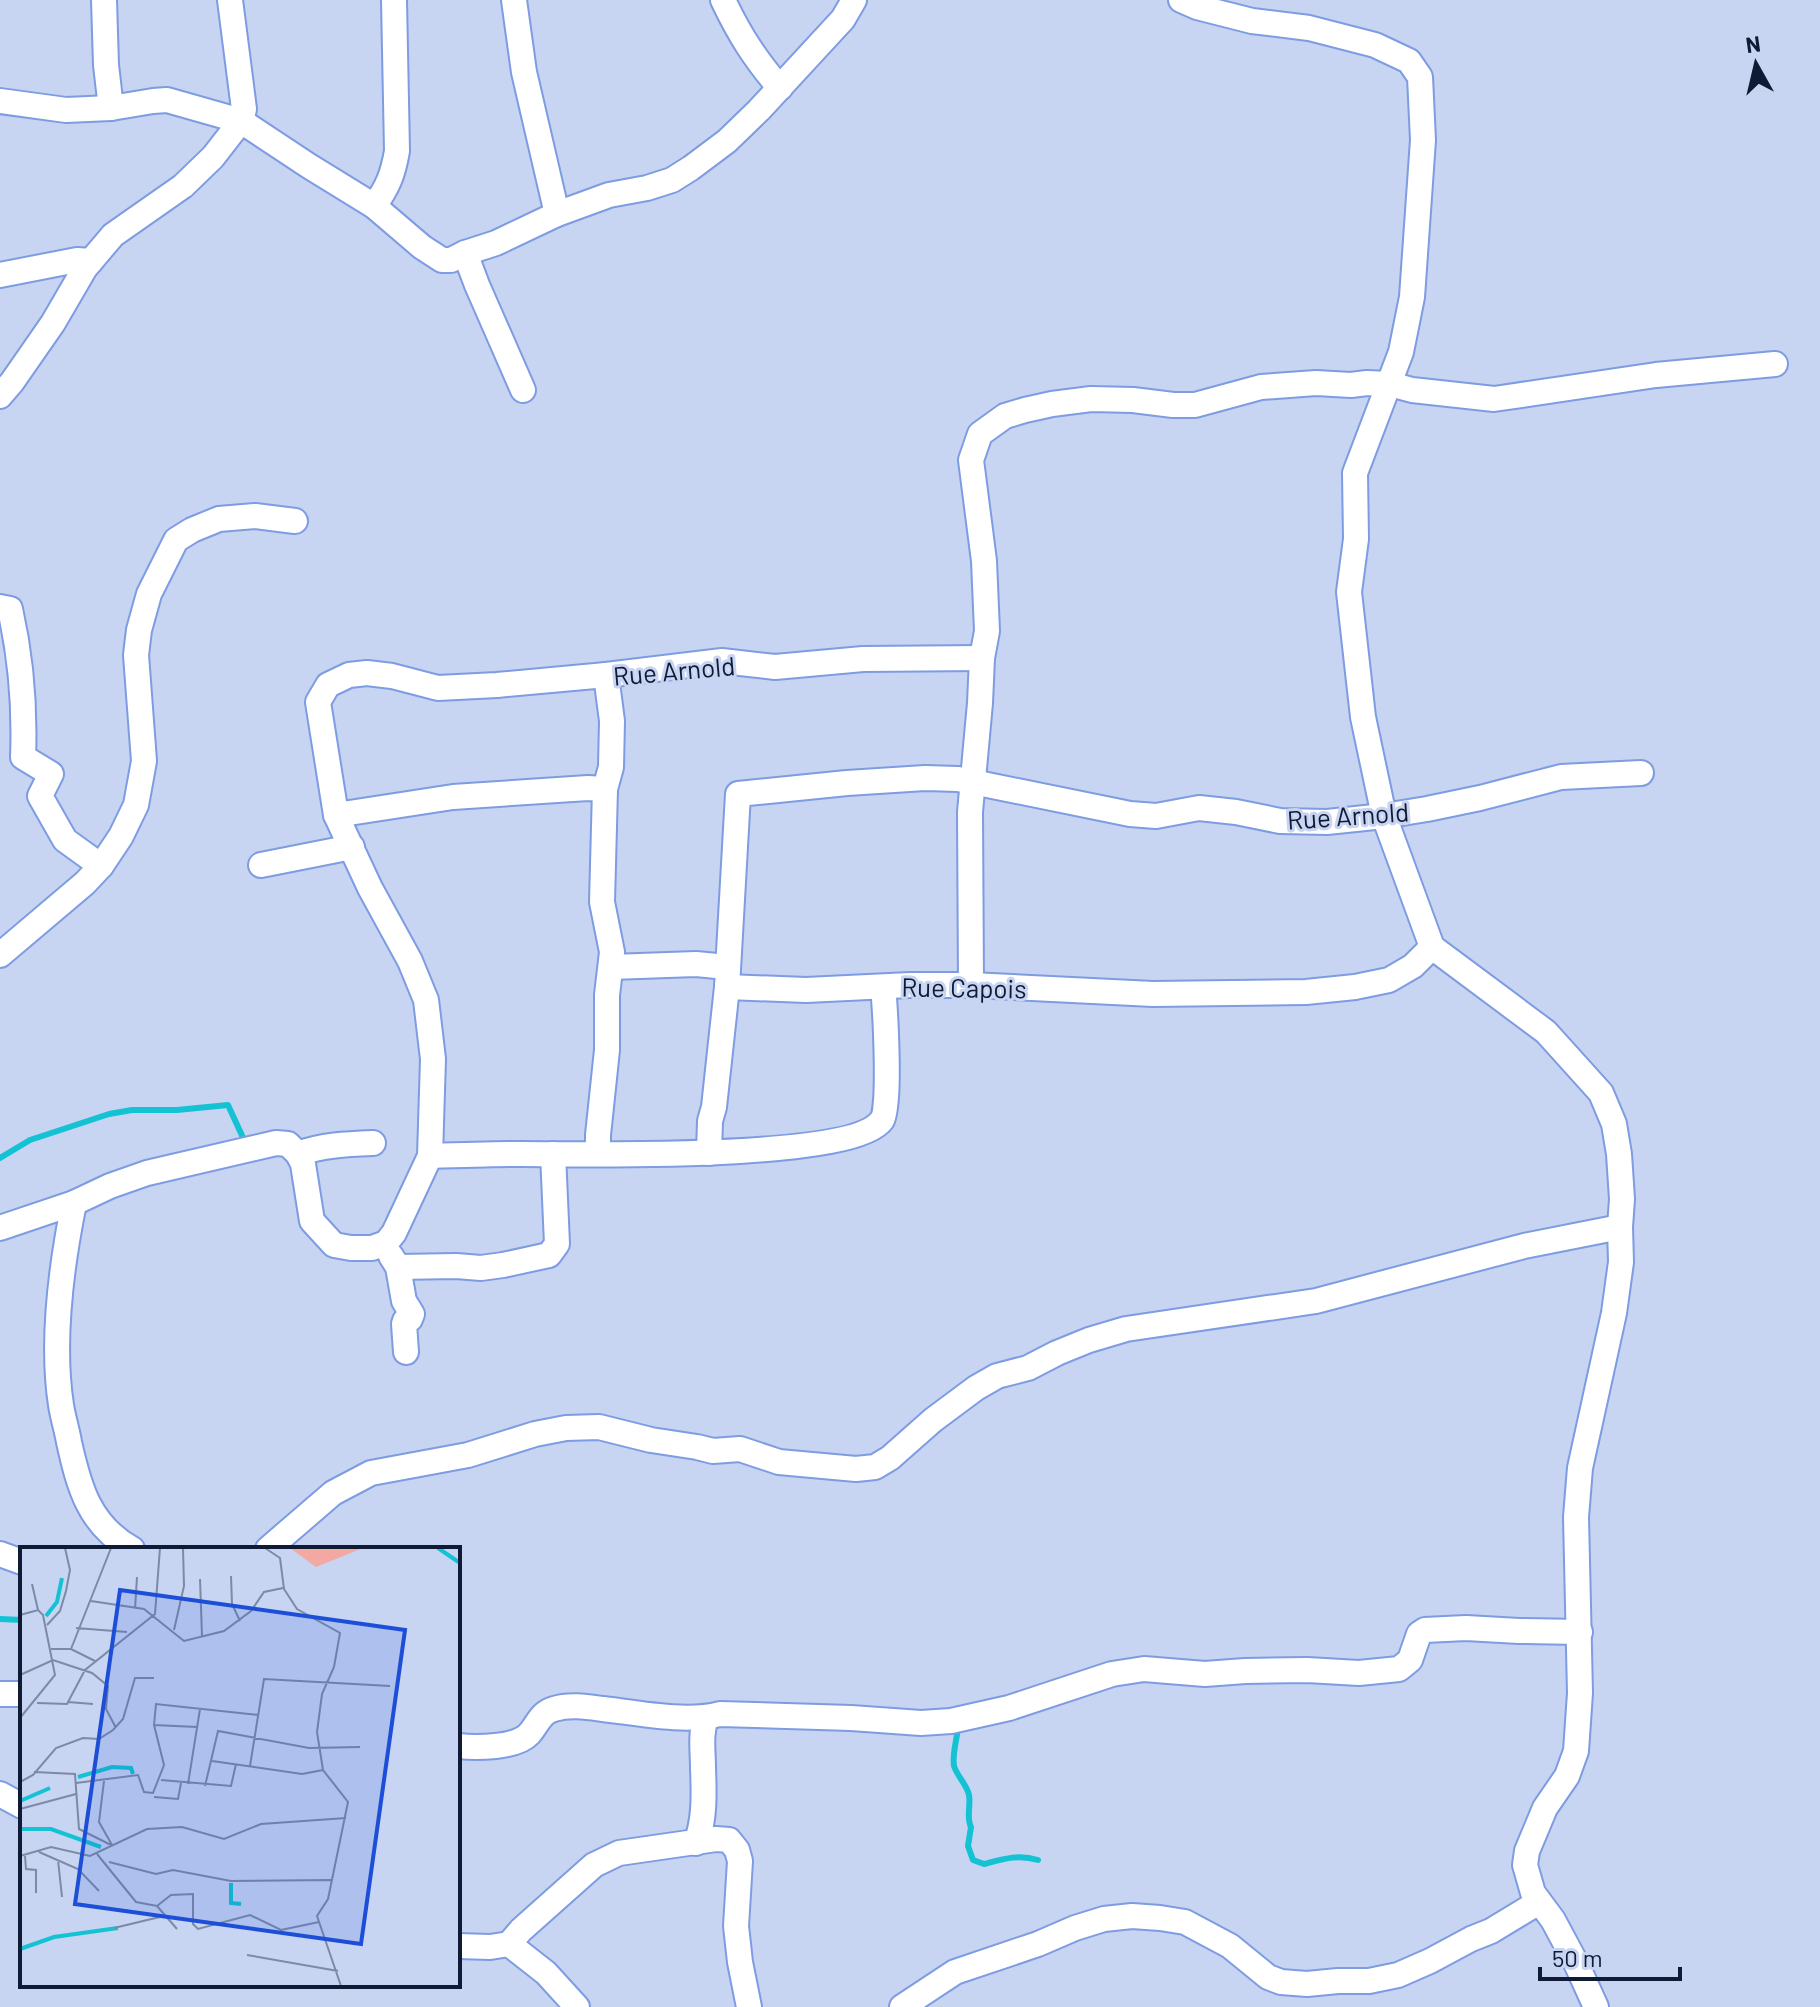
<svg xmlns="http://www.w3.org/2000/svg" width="1820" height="2007" font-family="Barlow,sans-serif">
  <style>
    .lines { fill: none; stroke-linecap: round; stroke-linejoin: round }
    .stream { stroke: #13c2d3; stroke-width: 6 }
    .minor-casing { stroke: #7e9ce2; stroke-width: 28 }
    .minor { stroke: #fff; stroke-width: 24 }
    .labels { text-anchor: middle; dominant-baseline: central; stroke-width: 6; stroke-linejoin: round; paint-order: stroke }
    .street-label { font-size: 26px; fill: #0f1a35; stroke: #c7d4f2 }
    .inset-river { fill: none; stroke: #13c2d3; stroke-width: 4 }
    .inset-road { fill: none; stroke: #7d8aa6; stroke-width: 2 }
    .view { fill: #1d4ed8; fill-opacity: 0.15; stroke: #1d4ed8; stroke-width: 4 }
    .inset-edge { fill: none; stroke: #0f1a35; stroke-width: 4 }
  </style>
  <rect width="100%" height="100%" fill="#c7d4f2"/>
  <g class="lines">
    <g class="stream">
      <path d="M0,1158l30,-18 79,-26 23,-4h45l51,-5 17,37 4,-1"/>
      <path d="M0,1619l22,1"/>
      <path d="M958,1727c-1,13 -6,26 -4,39 3,10 13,19 15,29 2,11 -3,22 2,32l-3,19 5,14 11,4c19,-5 34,-10 54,-4"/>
    </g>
    <defs>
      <g id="minor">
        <path d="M104,0l2,65 5,43"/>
        <path d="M514,0l10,72 33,142"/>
        <path d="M723,0c16,34 32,59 57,88"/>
        <path d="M1181,0l16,7 55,14 57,7 66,17 34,16 11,16 3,63 -11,157 -11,55 -46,121 1,66 -7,53 14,125 21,99 48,131 114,85 55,61 13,31 5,30 3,45 -2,28 1,35 -7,51 -34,155 -4,49 4,176 -4,58 -9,25 -22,32 -18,43 -2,14 8,28 20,27 23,43 20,44"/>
        <path d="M0,101l66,9 45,-2 42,-7 14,-1 74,21 68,45 65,40 48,41 20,13h9l14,-7 31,-10 61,-29 52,-19 38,-7 25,-8 19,-12 36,-27 32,-31 84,-91 11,-19"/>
        <path d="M374,206c14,-19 19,-32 23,-55l-3,-151"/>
        <path d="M465,253l12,32 46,105"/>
        <path d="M0,275l77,-15 14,1"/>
        <path d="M0,396l12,-14 41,-59 32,-55 28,-33 70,-49 30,-29 28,-36 3,-12 -14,-109"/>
        <path d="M0,607l10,2c11,49 15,98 13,148l28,17 -11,22 25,44 36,26"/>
        <path d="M336,815l117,-18 135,-9 17,1"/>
        <path d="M261,865l91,-18"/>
        <path d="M0,955l85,-72 16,-17 20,-30 15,-31 8,-44 -8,-106 3,-25 10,-36 27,-54 16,-10 27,-11 36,-3 40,5"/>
        <path d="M611,967l85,-3 31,3"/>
        <path d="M971,985l-1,-173 10,-109 2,-45 5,-27 -3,-70 -13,-101 9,-26 25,-18 20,-6 27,-6 39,-5 42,1 40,5h22l66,-18 55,-4 35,2 16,-2 23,1 22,6 82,9 162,-24 119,-11"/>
        <path d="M727,987l79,3 104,-5h61l182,9 153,-2 49,-5 34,-7 24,-14 19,-19"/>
        <path d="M709,1153l1,-32 4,-14 13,-120 11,-193 109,-11 78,-5 33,1 172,35 26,2 43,-8 37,4 44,9 47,1 57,-6 43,-7 53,-11 81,-21 80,-4"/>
        <path d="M298,1154c24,-9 49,-10 75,-11"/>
        <path d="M598,1154v-19l9,-85v-55l5,-43 -10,-50 3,-113 6,-22 1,-46 -6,-46"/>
        <path d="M430,1156c30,-1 61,-2 91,-2 57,0 332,7 361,-34 9,-13 3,-113 1,-133"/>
        <path d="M74,1203c-13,64 -23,137 -13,202 2,13 6,25 8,37 10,45 20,83 63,107"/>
        <path d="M0,1228l74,-25 36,-17 37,-13 129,-30 12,1 10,10 5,10 9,57 22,24 17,3h21l14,-5 8,-10 36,-77 3,-97 -7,-59 -16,-39 -40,-73 -34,-73 -18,-113 10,-17 21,-10 18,-2 25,3 46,12 59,-3 109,-10 116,-14 53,6 88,-8 119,-1"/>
        <path d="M391,1256l7,11 6,34 8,13 -2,5 -5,2 -1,3 2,28"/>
        <path d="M398,1267l58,-1 25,2 22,-3 46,-10 8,-11 -4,-90"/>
        <path d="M268,1549l65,-56 38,-20 97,-18 67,-21 31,-6 33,-1 52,13 46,7 16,4 27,-2 39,13 77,7 19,-2 15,-9 43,-38 43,-32 21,-12 31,-8 29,-15 32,-13 37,-11 190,-28 208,-55 96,-19"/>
        <path d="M0,1554l22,8"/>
        <path d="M0,1694h22"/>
        <path d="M458,1746c18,2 58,2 71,-12 9,-10 11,-21 25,-25 16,-5 34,-2 49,0 34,4 84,14 117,5l131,4 70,5 30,-2 58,-13 103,-34 32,-5 61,5 40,-3 62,-1 52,3 40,-4 11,-9 9,-26 6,-4 41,-2 53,3 61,1"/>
        <path d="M0,1794l22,12"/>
        <path d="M696,1843c9,-23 8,-51 7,-75 0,-17 -3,-34 3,-50"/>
        <path d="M509,1944l37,29 31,34"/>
        <path d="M458,1946l32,1 19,-3 12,-14 73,-65 25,-12 97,-14 13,1 8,10 3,11 -4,65 4,36 9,45"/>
        <path d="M902,2007l53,-35 83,-28 37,-16 29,-9 28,-3 28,2 25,4 45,24 38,31 13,5 26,2 31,-3h31l29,-6 32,-14 41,-22 20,-8 48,-29"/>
      </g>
    </defs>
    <use href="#minor" class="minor-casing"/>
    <use href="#minor" class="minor"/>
  </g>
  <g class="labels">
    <g class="street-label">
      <text transform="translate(674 670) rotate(-5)">Rue Arnold</text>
      <text transform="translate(1348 815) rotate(-4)">Rue Arnold</text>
      <text transform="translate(964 987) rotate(1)">Rue Capois</text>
    </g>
  </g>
  <g transform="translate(20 1547)">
    <rect width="440" height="440" fill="#c7d4f2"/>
    <path d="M270,1h73l-47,19z" fill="#f3a9a1"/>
    <path class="inset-river" d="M418,1l22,15M26,69l11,-14 5,-24M58,230l34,-10 19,1 2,6M0,254l30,-13M0,282h31l50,18M211,336v20l10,1M0,402l34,-12 64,-9"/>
    <path class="inset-road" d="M245,1l15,10 4,31 13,20 43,24 -6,34 -12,27 -5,38 6,38 25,32 -20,97 -11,17 24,70M211,29l1,28 8,17M180,32l2,57M12,37l6,26M71,54l53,8 40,32 40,-10 27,-20 13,-19 19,-4M115,62l2,-32M0,68l18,-5 5,5 12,60 -35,43M27,78l13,-14 6,-20 4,-21 -5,-22M56,81l51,4M154,83l10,-44 -1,-38M31,102h20l24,12M51,102l40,-101M0,128l33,-15 39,13 16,13 -2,23 10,19M48,155l25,2M17,156l30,1 18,-34 70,-56 5,-66M134,178l43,2M192,214l90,13 21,-4M230,219l14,-87 126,7M14,225l41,2 4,55 32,16M141,233l70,6 5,-22M84,234l-5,41 13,23M0,235l13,-7 23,-27 27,-10 16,1 14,-9 10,-11 12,-41h19M56,236l62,-8 6,17 9,1 11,-28 -10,-40 2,-21 103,11M168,237l12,-75M185,239l13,-55 91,17 51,-1M134,250l24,2 3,-16M0,262l56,-15M19,305l39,17 21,22M77,307l39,48 21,4 14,-11 22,-1v30l5,5 52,-14 31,15 38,-8M0,309l31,-9 39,9 57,-27 35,-2 42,12 37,-15 85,-6M5,309l1,13 10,1v23M38,313l4,37M89,315l47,12 17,-4 58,11 100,-1M137,359l20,23M94,381l50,-12M227,408l91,16"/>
    <path class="view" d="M100,43l285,40 -44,314 -286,-40z"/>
    <rect width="440" height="440" class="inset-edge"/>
  </g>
  <g transform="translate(1756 64) rotate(352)" stroke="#c7d4f2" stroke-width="6" paint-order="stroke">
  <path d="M0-6L14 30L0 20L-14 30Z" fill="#0f1a35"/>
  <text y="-12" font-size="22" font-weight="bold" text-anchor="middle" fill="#0f1a35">N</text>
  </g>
  <path d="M1540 1967v12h140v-12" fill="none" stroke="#0f1a35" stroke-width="4"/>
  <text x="1552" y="1967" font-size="24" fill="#0f1a35" stroke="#c7d4f2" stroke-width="6" paint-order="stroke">50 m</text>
</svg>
